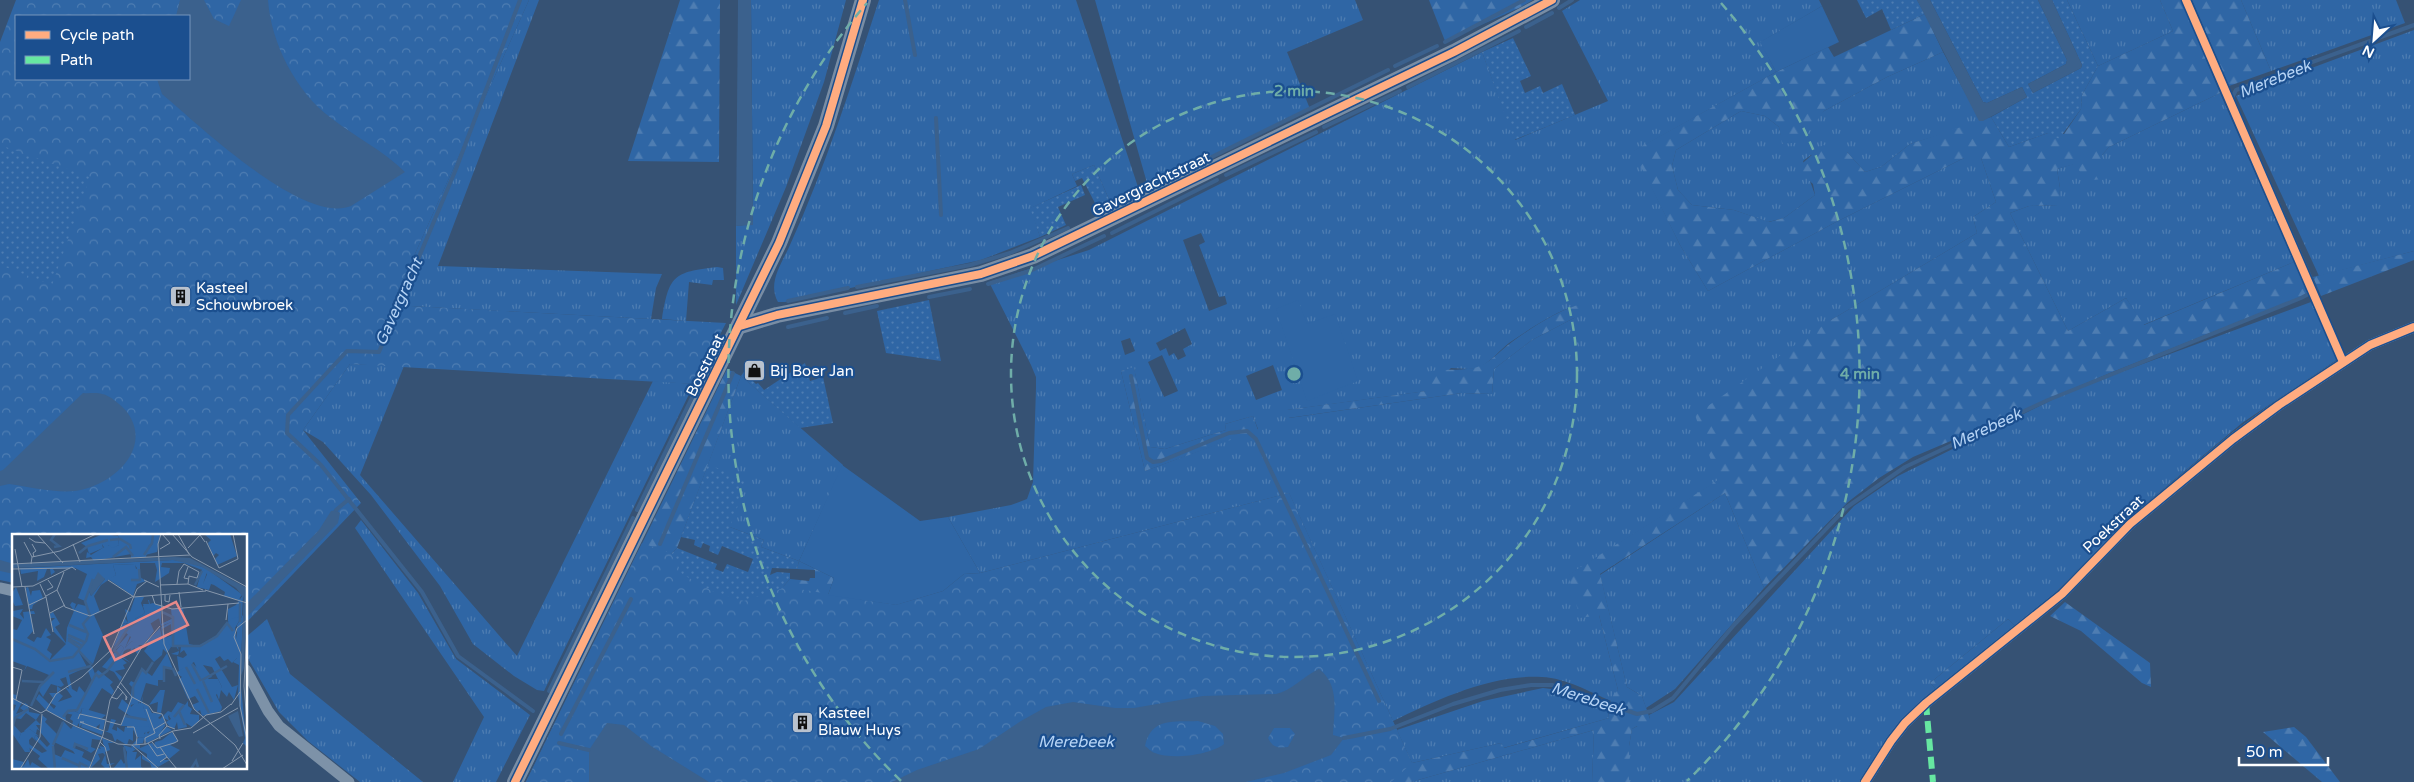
<svg xmlns="http://www.w3.org/2000/svg" width="2414" height="782" font-family="'Varela Round',sans-serif">
  <style>
    .grass { fill: url(#grass-tufts); fill-rule: evenodd }
    .forest { fill: url(#forest-firs) }
    .park { fill: url(#park-crowns); fill-rule: evenodd }
    .garden { fill: url(#garden-dots) }
    .pitch { fill: #2f66a5 }
    .water { fill: #3b618d; fill-rule: evenodd }
    .lines { fill: none; stroke-linecap: round; stroke-linejoin: round }
    .stream { stroke: #3b618d; stroke-width: 4 }
    .street { stroke: #7d92a8; stroke-width: 11 }
    .secondary { stroke: #798da4; stroke-width: 16 }
    .quiet { stroke: #66e7a1; stroke-width: 6; stroke-dasharray: 12 6; stroke-linecap: butt }
    .cycleway-casing { stroke: #1b4f8f; stroke-width: 11 }
    .cycleway { stroke: #ffac80; stroke-width: 8 }
    .ring { fill: none; stroke: #6fada8; stroke-width: 2.5; stroke-dasharray: 9 6 }
    .labels { text-anchor: middle; dominant-baseline: central; stroke-width: 4.5; stroke-linejoin: round; paint-order: stroke }
    .street-label { font-size: 15px; fill: #fff; stroke: #1b4f8f }
    .poi-label { font-size: 15px; fill: #fff; stroke: #1b4f8f; text-anchor: start }
    .water-label { font-size: 16px; font-style: italic; fill: #b5d3f5; stroke: #1b4f8f }
    .inset-river { fill: none; stroke: #3b618d; stroke-width: 2.5 }
    .inset-road { fill: none; stroke: #8697ac; stroke-width: 1 }
    .view { fill: #e88989; fill-opacity: 0.15; stroke: #e88989; stroke-width: 2.5 }
    .inset-edge { fill: none; stroke: #fff; stroke-width: 2.5 }
    .centre { fill: #6fada8; stroke: #1b4f8f; stroke-width: 2.5 }
    .ring-label { font-size: 15px; text-anchor: middle; font-weight: bold; fill: #6fada8; stroke: #1b4f8f; stroke-width: 4.5; stroke-linejoin: round; paint-order: stroke }
  </style>
  <defs>
    <pattern id="grass-tufts" width="24" height="20" patternUnits="userSpaceOnUse" patternTransform="scale(1.25)"><rect width="24" height="20" fill="#2f66a5"/><path d="M3 7l-1-3M5 7V3M7 7l1-3M15 17l-1-3M17 17v-4M19 17l1-3" fill="none" stroke="#4e7db2"/></pattern>
    <pattern id="forest-firs" width="22" height="20" patternUnits="userSpaceOnUse" patternTransform="scale(1.25)"><rect width="22" height="20" fill="#2f66a5"/><path d="M5 1l3.5 6h-7zM16 11l3.5 6h-7z" fill="#4e7db2"/></pattern>
    <pattern id="park-crowns" width="20" height="18" patternUnits="userSpaceOnUse" patternTransform="scale(1.25)"><rect width="20" height="18" fill="#2f66a5"/><path d="M2 6a3 3 0 1 1 6 0M12 15a3 3 0 1 1 6 0" fill="none" stroke="#4e7db2"/></pattern>
    <pattern id="garden-dots" width="8" height="8" patternUnits="userSpaceOnUse" patternTransform="scale(1.25)"><rect width="8" height="8" fill="#2f66a5"/><path d="M2 2h.1M6 6h.1" fill="none" stroke="#4e7db2" stroke-width="1.8" stroke-linecap="round"/></pattern>
  </defs>
  <rect width="100%" height="100%" fill="#365274"/>
  <g class="grass">
    <path d="M529,0h10l-101,266 224,8 -6,14 -5,31 -259,-14z"/>
    <path d="M751,0h95l-22,82 -38,105 -50,118v-79l17,-2z"/>
    <path d="M879,0h197l64,193 -29,11 -17,-39 -22,9 5,12 -46,22 9,29 -59,23 -196,42h-7c-11,-19 4,-39 12,-57 36,-79 62,-162 89,-245z"/>
    <path d="M1095,0h260l8,20 -76,32 23,57 -161,81z"/>
    <path d="M1580,0h239l3,6 -61,36 15,30 -142,79 46,94 28,46 128,-69 128,-64h17l15,44 -23,15 4,16 -146,87 -112,160 -150,95 30,40 19,75 -7,11c-21,-9 -45,-23 -69,-24 -50,-3 -106,23 -149,44l-104,-228 -309,80 -32,-56 63,-12 16,-6 6,-17 3,-94v-11l-5,-12 -42,-83 100,-32 393,-198 33,88 93,-39 -46,-90zM1201,233l4,9 -6,3 20,52 6,-1 2,8 -18,7 -26,-71zM1582,305l-8,13 -42,22 -38,29 -2,25 -30,-1 -173,25 -2,-8 140,-19 24,-23c10,0 22,3 31,-2 10,-6 18,-16 27,-23 18,-12 52,-36 73,-38zM1185,328l7,16 -9,5 3,7 -8,4 -4,-7 -5,3 -3,-8 -6,3 -4,-8zM1130,338l5,13 -10,4 -4,-14zM1162,355l16,36 -14,6 -16,-35zM1273,365l9,25 -26,10 -10,-24zM1134,368l16,79 15,2 61,-19 -1,-6 28,-8 5,13 -113,42 -24,-100z"/>
    <path d="M2067,0h93l13,31 -75,35z"/>
    <path d="M2241,0h155l9,23 -134,48z"/>
    <path d="M2414,30v221l-95,25 -83,-180z"/>
    <path d="M1943,52l38,70 -71,22 -29,23 -16,5 -18,-20 -36,3 -8,6 12,34 -31,23 -16,4 -34,-12 -42,-5 -14,-15 -6,-24 4,-16 65,-39 24,5 14,11 4,17 41,-33 63,-34z"/>
    <path d="M2220,93l74,169 -151,63 -17,-27 -58,33 -58,-118 19,-7 29,-1 2,-17 -3,-19 45,-14 7,-8z"/>
    <path d="M717,267l6,1 1,12h-11l-1,5 -23,-3 -3,39 -24,-2c7,-43 11,-47 55,-52z"/>
    <path d="M2311,302l27,57 -96,64 -111,93 -76,77 -39,34 -8,-8 -78,64 6,6 -75,93h-232v-36l3,-17 18,-10 -1,-4 25,-13 180,-196 44,-30 174,-86z"/>
    <path d="M350,364l54,2 -44,109 157,181 136,-275 41,3 -150,307 -7,-1 -23,-14 -41,-32 -33,-58 -69,-91 -48,-53 -20,-12z"/>
    <path d="M741,376l102,89 -44,96 -38,-14 3,-7 -34,-13 -22,-63z"/>
    <path d="M1725,493l39,95 -89,101 -29,19 -4,-12 -15,-9 -27,-112z"/>
    <path d="M361,520l57,73 38,66 74,56 -34,67h-43l31,-65 -129,-189z"/>
    <path d="M267,619l23,55 133,108h-63l-52,-41 -29,-29 -33,-57v-18z"/>
    <path d="M1543,688l15,2 50,19 1,9 -106,30 -2,-5 -89,20 -15,-33 86,-29z"/>
    <path d="M1594,730l-2,52h-181z"/>
  </g>
  <g class="forest">
    <path d="M680,0h40l-1,162 -91,-1z"/>
    <path d="M1429,0h104l-14,8 -74,33z"/>
    <path d="M2160,0h21l39,93 -111,54 -7,8 2,18 -3,6c-13,3 -20,-4 -26,-15l-18,5 3,19 -1,17 -30,1 -19,7 58,118 58,-33 18,27 150,-63 14,32 -198,79 -197,84 -34,21 -31,24 -84,86 -39,-95 -125,81 27,113 15,9 8,23 -4,11 -9,-4 -5,3 -3,17v36h-37l2,-52 -183,52h-165l-320,-142 -82,-42 52,7 393,-112 123,270 89,-20 3,5 105,-30c-1,-11 1,-20 9,-28l-19,-75 -19,3 -12,-43 150,-95 -23,-65 136,-95 146,-87 -4,-16 23,-15 -15,-44h-17l-128,64 -128,69 -28,-46 -47,-94 143,-79 52,-25 6,10 91,-43 18,38 -56,25 -63,34 -23,31 -19,2 -3,-17 -14,-11 -24,-5 -65,39 -4,16 6,24 14,15 42,5 35,12 15,-4 31,-23 -2,-11 -17,-15 27,-24 24,7 18,20 16,-5 29,-23 81,-27 18,30 39,-14 16,1 17,-25 1,-14 16,-29 75,-35z"/>
    <path d="M2192,0h49l30,71 -42,15z"/>
    <path d="M2414,251v9l-93,36 -8,-19z"/>
    <path d="M1582,304l1,7 -9,7 -42,22 -38,29 -2,25 -30,-1 -174,25 -2,-8 140,-19 -1,-11 6,-9c12,-2 40,0 49,-5 10,-4 19,-14 28,-21 20,-15 49,-35 74,-41z"/>
    <path d="M1134,367l16,80 15,2 61,-19 -1,-6 28,-8 5,14 -113,41 -24,-100z"/>
    <path d="M727,369l14,7 -64,172 -6,6 11,20 99,15 9,-10 19,2 1,-3h5v-8l-18,-1 2,-8 35,17 -6,17 -302,187z"/>
    <path d="M2065,602l85,61 1,24 -9,-4 -61,-52 -31,-15z"/>
    <path d="M2008,619l8,8 -80,62 -6,-6z"/>
    <path d="M2294,727l12,10 34,45h-18l-59,-50z"/>
  </g>
  <g class="park">
    <path d="M16,0h513l-137,305 334,18 -32,61 -344,-20 -47,66 58,73 -115,120v-87h-232v47l-14,-3v-538zM16,16h173v63h-173z"/>
    <path d="M1289,493l123,270 -21,19h-865l116,-239 77,28 55,14 122,20 47,-14 21,-17 16,-1z"/>
  </g>
  <g class="garden">
    <path d="M1857,0h60l8,14 -34,16 -9,-21 -16,9z"/>
    <path d="M1930,0h108l29,60 -1,4 -38,20 5,9 48,-25 1,-3 -30,-65h15l31,66 -16,29 -1,14 -22,30 -11,-6 -39,14 -18,-30 36,-20 -5,-10 -35,16 -4,-1z"/>
    <path d="M1513,38l18,38 -11,5 5,12 15,-7 3,7 19,-9 13,31 -61,25 -32,-88z"/>
    <path d="M0,145l90,32 -38,108 -52,-20z"/>
    <path d="M1094,165l17,39 -13,5 -16,-31 -7,3 -3,-7z"/>
    <path d="M1081,185l4,10 -27,12 8,18 -26,12 -10,-29z"/>
    <path d="M929,300l12,61 -55,-8 -9,-42z"/>
    <path d="M805,363l5,18 13,-4 10,46 -33,5 -59,-52 3,-4 12,12 2,-1 6,7z"/>
    <path d="M708,464l39,17 -17,46 34,13 -3,7 38,14 -2,8 -25,-1 -2,7 7,-3 13,1v6l-9,10 -37,12 -30,-9 -32,-18 -11,-20 6,-6 40,16 -2,5 8,3 4,-8 21,8 5,-13 -31,-13 -4,9 -9,-4 1,-5 -7,-3 -2,5 -7,-3 1,-5 -14,-3z"/>
  </g>
  <g class="pitch">
    <path d="M1822,6l17,36 -63,30 -16,-30z"/>
    <path d="M1298,300l9,24 28,-10 23,67 -51,20 -31,-92z"/>
    <path d="M842,465l78,56 28,-4 32,56 -16,1 -21,17 -47,14 -68,-10 6,-17 -35,-17z"/>
  </g>
  <g class="water">
    <path d="M180,0h24l10,19 15,7 12,-26h27c3,43 28,92 63,118 24,19 52,32 74,54l-54,34c-48,19 -152,-81 -189,-112l-5,-15h32v-63h-13z"/>
    <path d="M738,0h13l2,225 -17,1z"/>
    <path d="M1917,0h13l53,102 4,1 35,-16 5,10 -44,24h-4z"/>
    <path d="M2038,0h14l30,65 -1,3 -48,25 -5,-9 38,-20 1,-4z"/>
    <path d="M83,393c6,1 13,-1 19,1 8,1 20,12 25,18 27,37 -15,74 -52,79 -21,2 -45,-4 -66,-7l-9,2v-15l3,-1z"/>
    <path d="M336,510l4,3 -2,10 -92,95v-14l73,-74 12,-19z"/>
    <path d="M0,560l14,4v10l-14,-3z"/>
    <path d="M1319,669c21,16 15,42 14,66l11,3 -13,17 -47,18 -38,9h-354l25,-12 62,-21 42,-28 25,-14 27,-5 42,6h19l69,-12 73,-2c16,-3 27,-18 43,-25zM1198,721l17,5 8,8 1,10c-14,11 -52,16 -69,9 -4,-1 -7,-5 -10,-7 6,-29 30,-24 53,-25zM1274,728h16l5,6 -7,13c-10,1 -15,1 -20,-9z"/>
    <path d="M607,723l17,2 27,21 58,36h-120v-32z"/>
  </g>
  <g class="lines">
    <g class="stream">
      <path d="M520,0l-64,169 -77,183 -32,-1 -59,64 -1,18 34,32 101,127 36,64 75,55"/>
      <path d="M905,0l10,55"/>
      <path d="M1559,8l13,-8"/>
      <path d="M1526,27l26,-14"/>
      <path d="M1445,42l79,-42"/>
      <path d="M1395,66l42,-20"/>
      <path d="M1408,87l111,-56"/>
      <path d="M936,118l5,97"/>
      <path d="M1324,127l76,-36"/>
      <path d="M1226,175l90,-43"/>
      <path d="M1161,182l227,-112"/>
      <path d="M1112,233l105,-53"/>
      <path d="M988,284l42,-13 74,-35"/>
      <path d="M857,287l113,-22 40,-12 58,-25"/>
      <path d="M929,297l41,-8"/>
      <path d="M788,301l60,-13"/>
      <path d="M845,313l32,-7"/>
      <path d="M788,327l39,-9"/>
      <path d="M1131,376l16,82 6,4 8,-1 68,-28 18,-2 9,8 123,262"/>
      <path d="M336,510l13,-11"/>
      <path d="M637,510l72,-147"/>
      <path d="M660,544l73,-171"/>
      <path d="M549,691l84,-173"/>
      <path d="M561,734l70,-135"/>
      <path d="M1344,738l46,-9 63,-25 47,-14 31,-5h21l85,29 15,-3 21,-13 61,-73 113,-118 58,-40 143,-67 253,-102 15,-8 -84,-192 4,-8 178,-65"/>
      <path d="M559,743l30,7"/>
    </g>
    <g class="street">
      <path d="M0,588l14,3"/>
      <path d="M246,670l22,41 11,15 70,56"/>
      <path d="M1865,782l26,-41 14,-18 21,-20 136,-109 68,-70 103,-85 46,-34 91,-60 44,-18"/>
    </g>
    <g class="secondary">
      <path d="M740,326l37,-11 204,-41 52,-18 421,-204 98,-52"/>
      <path d="M515,782l264,-539 47,-117 37,-126"/>
    </g>
    <path class="quiet" d="M1926,703l7,79"/>
    <defs>
      <g id="cycleway">
        <path d="M2186,0l157,362"/>
        <path d="M740,326l37,-11 204,-41 52,-18 421,-204 98,-52"/>
        <path d="M515,782l264,-539 47,-117 37,-126"/>
        <path d="M1865,782l26,-41 14,-18 21,-20 136,-109 68,-70 103,-85 46,-34 91,-60 44,-18"/>
      </g>
    </defs>
    <use href="#cycleway" class="cycleway-casing"/>
    <use href="#cycleway" class="cycleway"/>
  </g>
  <g class="ring">
    <circle cx="1294" cy="374" r="283"/>
    <path d="M901 781A566 566 0 0 1 867 3M1721 3A566 566 0 0 1 1687 781"/>
  </g>
  <defs>
    <symbol id="building-square" viewBox="-11 -11 22 22"><rect x="-9" y="-9" width="18" height="18" rx="4" fill="#b9c2ce" stroke="#1b4f8f"/><path d="M-4-6H4V6H1V3H-1V6H-4ZM-2.5-4.3h1.7v1.8h-1.7ZM.8-4.3h1.7v1.8H.8ZM-2.5-1h1.7V.8h-1.7ZM.8-1h1.7V.8H.8Z" fill="#111"/></symbol>
    <symbol id="shop-square" viewBox="-11 -11 22 22"><rect x="-9" y="-9" width="18" height="18" rx="4" fill="#b9c2ce" stroke="#1b4f8f"/><path d="M-5-2.5h2.3a2.7 3.5 0 0 1 5.4 0H5L5.5 6h-11ZM-1.5-2.5h3a1.5 2.3 0 0 0-3 0Z" fill="#111"/></symbol>
  </defs>
  <g fill-rule="evenodd">
    <use href="#building-square" x="168" y="284" width="25" height="25"/>
    <use href="#shop-square" x="742" y="358" width="25" height="25"/>
    <use href="#building-square" x="790" y="710" width="25" height="25"/>
  </g>
  <g class="labels">
    <g class="street-label">
      <text transform="translate(1151 184) rotate(-26)">Gavergrachtstraat</text>
      <text transform="translate(705 365) rotate(-64)">Bosstraat</text>
      <text transform="translate(2113 524) rotate(-43)">Poekstraat</text>
    </g>
    <g class="poi-label">
      <text x="196" y="288">Kasteel<tspan x="196" dy="17">Schouwbroek</tspan></text>
      <text x="770" y="371">Bij Boer Jan</text>
      <text x="818" y="713">Kasteel<tspan x="818" dy="17">Blauw Huys</tspan></text>
    </g>
    <g class="water-label">
      <text transform="translate(2275 79) rotate(-22)">Merebeek</text>
      <text transform="translate(399 302) rotate(-66)">Gavergracht</text>
      <text transform="translate(1986 429) rotate(-25)">Merebeek</text>
      <text transform="translate(1588 699) rotate(18)">Merebeek</text>
      <text x="1076" y="742">Merebeek</text>
    </g>
  </g>
  <g transform="translate(12 534)">
    <rect width="235" height="235" fill="#365274"/>
    <path d="M91,0l15,2 1,9 -7,4 -3,-4 -4,4 -3,-5 1,4 -14,6 -2,-7 -6,-4zM141,0l7,1 -3,17 -12,3 4,-10 4,-1zM192,0h26l7,22 -20,9 -2,-6 4,-4 -3,-2 -3,3 -5,-13 3,-3zM161,26l17,2 17,7 36,26 1,6 -4,77 7,69 -4,-4 2,-5 -7,-43 1,-30 -6,-3 4,-4v-33l7,-12v-15l-2,-3 -4,5 -38,-32 2,2 -18,-7h-22l-1,4 9,1 -1,5 -14,9 2,-12 -2,-7h-15v9l-6,-8 -21,1 3,10 -15,10 -7,11 6,16 -6,3 9,20 -10,29 -14,-12 8,15 -18,8 3,14 5,3 2,-6 6,7 7,-12 -4,-10 4,-5 3,8 3,-4 15,12 -3,3 4,6 -2,4 -10,-7 -14,23 -6,-3 -2,6 -5,-3 -1,4 -9,-2 1,8 -20,-11 -10,-11 3,-5 15,15 2,-3 -5,-3 2,-5 -4,-5h8v-7l4,3 -3,3 5,4 -5,6 14,-5 -7,-10 4,2 -3,-12 -6,2 4,6 -3,2 -10,-3 -8,13 -5,-8 11,-14 -22,-9 -3,5 2,-5 -14,-5v-32l5,1 5,-10 -10,-4v-23l4,-6 7,18 -8,1 -2,-4v9l10,-2 -3,5 4,5 -1,-7 11,-1 1,3h-4l2,17 -6,7 7,4 3,-5 4,1 5,-10 5,7 -5,2 5,3 -4,10 5,4 -3,7 17,-17 -12,-12 -3,-10 4,-4h-5v-4l3,-2 7,12 -5,3 11,16 1,-15 7,-17 -4,-6 2,-3 4,2 -2,6 4,-6 8,2 -1,-5 -7,-3 9,-24 -12,-6 -22,1 2,3 -4,3 -1,-6h-3l-3,8 -7,4 1,-10 -17,3 -1,-6zM85,41l8,4 -14,17 -2,-5zM16,53l3,9 1,-5 8,-1 3,8 -10,7 -1,4h-3l-3,-21zM123,63h9l-3,6 4,10 -10,6 18,-2 -11,12 8,-7 4,9 -11,14h-5l3,2 -4,7 -3,-7 -7,3 5,-6 4,1 -4,-4 -7,7 6,-11 -5,-4 -13,15 9,-23 4,-2 3,5 -4,-19 5,3zM159,88l1,13 -1,-11 -9,5 9,18 -4,6 -4,-4 -1,6 -8,7 -10,-11 4,-5 -1,-5 13,-13 3,14 -2,-15zM109,111l3,3 -5,8 8,7 -4,2 2,4 -10,2 7,6 -2,4 -6,-9 -12,-5zM179,128l18,17h9l4,8 -6,8 6,12 -1,4 -19,5 -2,-6 -3,2 -5,-7 7,-3 -4,-6 -7,3 -9,-20 3,-2 -6,-4zM0,160l5,1 -1,5 6,2 -6,12 8,-3 -4,-3 5,-5 3,2 1,7 11,2 -4,6 5,5 1,-10 5,4 -2,3 13,13 5,-14 8,8 2,-3 29,11 -2,3 -8,-1 -1,8 5,2 -5,4 -16,-9 -1,4 10,4 -2,5 9,5 -2,7h-40l-11,-10 2,-3 -13,-10 2,-2 13,9 5,-2 -13,-13 2,-3 11,12 3,-3 -9,-11v-8h-5l4,6 -3,-2 -1,5 -6,-5 -4,4 -2,-2 12,-11 -10,-7 -5,6 -6,-1 -2,6 8,9 -2,6 11,13h-5l-13,-19v-24l2,2 2,-6 -4,-1zM42,208l19,9 2,3 -10,-4 -4,7 -7,-3zM131,162l-1,7 6,3 -12,1 -1,12 -17,-11 4,-9 9,8 6,-6 3,4zM176,167v5l4,3 -2,5 9,1v6l-7,6 -6,-4 1,4 -9,2 -1,-7 -3,7 -4,-2 -4,-5 5,-3 -2,-3 9,-14 7,3zM99,185l5,1 -4,9 5,2v-4l7,5 1,-5h8v14l-4,-2 -2,6 -10,-6 -2,3 -3,-8 -7,-3h3zM111,211l13,4 -4,3h5l-2,8 6,-5v12l3,2h-31l8,-10 3,5 2,-3 1,-9zM0,225l12,3 -1,5 5,-8 2,7 2,-4 11,7h-31z" fill="#2f66a5" fill-rule="evenodd"/>
    <path d="M231,61l-1,21 -14,6v-13l8,-4zM136,66h1l1,4 11,2v18l11,-5 -3,-4h3l7,37 -1,3 -7,-1 8,-3 -3,-5 -5,1 -6,-9 7,-3 -1,-13 -10,4 -2,-8 -17,11 -8,-6 -5,4 3,4 -7,17 7,-7 5,3 -7,9 1,-6 -7,4 -2,5 9,7 -12,-7 5,-8 -3,-3 -11,10 21,-24 -4,-8 -5,1 3,-6 5,8 15,-13 -2,-9h6zM155,119l6,16 -10,-2 1,13h-6v6l-12,-3 -6,19 -9,3 -2,12 6,2v-14l4,1v-4l4,4 8,25 -7,2 2,3 -2,2 -7,-1 -9,-17 4,-33 -3,-3 2,-3 4,2 7,-14 10,7zM148,156h5l-4,23 -4,-1 1,-10 -9,3zM18,195l10,8 -4,-2 -2,3 3,4 -5,-5 -3,3 1,12 -12,-11 3,-8z" fill="#2f66a5"/>
    <path d="M106,0h35v10l-4,1 -3,12 -15,1v-4l-37,7 -3,-4 -5,1 1,-6 4,3 15,-9 4,-1 2,3 7,-3zM123,30l1,5 3,-2 1,10 6,4 -9,3 -4,12 -25,-17 8,-4 -3,-10zM190,35l5,3 -4,12 5,-12 26,17 7,12 -17,-5 1,-4 -11,-7 -3,-1 -2,6 -12,-3zM141,69l8,3 -1,12 -8,2 -10,9 -8,-6 1,-4 10,-6 -2,-7zM171,74l6,36 9,2 19,-10 14,-17 11,-3 -7,12 5,27 -8,8 -4,-4 -4,2 -4,-5 -5,3 17,28 6,-2 -4,15 -5,-8 -2,5 -6,-7 -2,10 -3,-9 6,-4 -10,-20 -9,-2 9,12 -10,3 -8,-18 -15,9 -2,-15 6,2 4,-3 -3,-5 -4,3 1,-6h-8l-2,-25 -10,2 11,-5 -1,-10zM112,182l23,4 3,7 -29,-1z" fill="#2f66a5"/>
    <path d="M131,172h5l4,7 10,1 -4,4 2,1 8,-8 5,2 -5,3 1,5 -5,-3 1,8 -4,5 6,-4 5,3 -25,13 -3,-4 -1,4 -11,2 7,-8 5,1 2,-8 2,4 2,-3zM70,174l24,7 -5,4 4,1 -2,10 -4,-1 1,-5 -4,3 2,2 5,2 -1,4 -21,-8 1,-3 -3,3v-4l-2,3 -5,-1 1,-4 -3,-2 4,-8 7,3zM160,198l6,9 -8,4 10,5 -11,9 -2,-3 -3,4h6l-12,7 -2,-2 2,4h-6l-2,-6 -8,-4v-4l5,3v-4l-12,-7 -3,2 -1,-4h9v3l12,-5 2,3 1,-4 7,-2zM90,204l12,5h-6l2,7 -5,2 1,7 3,-1 -3,1 1,5 8,-1 -6,3 1,3 -5,-1 -4,-4 4,-9 -2,-2 -5,1 2,5 -10,10 8,-21 3,1 -2,-3 5,1z" fill="#2f66a5"/>
    <path d="M162,23l16,1 57,30 -3,80 -4,10 4,-80 -8,-10 -34,-21 -29,-7 -161,8v-4zM86,38l7,7 -14,17 -2,-6zM226,177l5,25 -4,1 -11,-21z" fill="#3b618d"/>
    <path class="inset-river" d="M98,6l10,-1 10,6 1,4M42,13l5,-1 -8,-6 4,-6M67,19l9,-7 20,-6M132,21l8,-12 1,-9M101,23l13,-10 7,9M119,46h9l-1,-11M183,51l7,-14M150,78l11,5v29h27l17,-10 10,-13 6,8M78,82l-5,-15 8,-22M228,88v-19M57,91l17,7M56,101l16,7M56,104l15,8M0,105l23,10 15,12 23,-4 13,-16 2,-7 -5,-10 7,-8M56,106l13,9M67,117l13,14M180,130l9,17M174,133l9,17M56,138l23,-6M190,146l25,-14M10,147l21,1M191,147l9,21M152,148v-15l9,2 3,7M185,155l12,24M121,163v-10l9,-18 4,4 7,-11M19,172l9,-20 14,-14M167,177l6,14M113,182l22,4M51,183l5,-6 9,-1 19,-36 3,3 8,-6 12,-16 -5,-5 14,-22 9,-6M162,183l10,-12M0,196l3,-12 13,-9M186,207l13,13M41,211l10,-23M41,212l2,23M112,213l3,22M62,214l1,-4 13,5M50,224l18,8M67,235l1,-6 8,4M179,235l5,-8 2,6"/>
    <path class="inset-road" d="M25,0l26,29M149,0l-3,10 6,100 30,65 41,36 12,20M160,0l20,23 55,30M166,0l11,20M17,4l6,4 10,1M194,7l13,27M12,8l8,15 -1,7M20,10l4,7 -3,2 1,4M61,10l7,18M176,14l12,-13 5,7M3,15l7,38M148,15l10,-6 -8,-9M20,23l28,-6 36,-17M0,30l178,-9M176,33l-4,11 5,1M207,34l19,-9 -5,-25M0,35l58,-1M96,46l26,17 72,-6M132,46l15,7M28,50l6,13 7,35M165,50l2,-13 5,-7 15,8 -2,6 -8,-2 -1,8M148,51l28,-1 15,6M0,53l21,-1 39,-19 4,3M13,53l9,47M35,56l6,-3 -5,-7M45,56l8,17 25,9 44,-20M193,56l42,13M167,58l2,15M140,61l3,9 17,5 67,-6M153,61v6l4,1 1,-7M34,62l11,-6 7,-18M17,71l17,-8M38,79l15,-8M214,86l2,-16M235,86l-10,8 -3,9 7,17 -1,52 7,34M235,95l-3,57 3,37M0,133l10,3 -6,30M108,148l12,15 17,9 4,6 9,2 5,12 8,3M105,152l4,4 5,6 1,1 -1,3v-4M99,163l6,2 6,-7M0,164l29,15 5,-3 29,16 43,18 14,1 27,24M219,171l9,-13M34,176l10,-16 26,-17 29,-27 26,-61 10,-8M66,185l2,-5 26,6M94,187l15,4 11,-28M72,188h-4l24,9M115,193h7l3,10 -1,8M141,196l13,-8M181,199l45,-25M148,205l-1,-4 8,-9M88,208l5,5 6,22M140,208l5,6 17,-5 4,-2 -6,-10M136,209l9,13 7,-2M133,210v-6l10,-5 -9,-24M120,211l14,-1 27,-13 18,-3 15,-13 15,-3 10,-8M155,223l10,12M220,227l11,-18M148,228l7,-5 -7,-10M8,235l20,-32 2,-23M77,235l14,-34 7,-35 32,-53 18,-21M210,235l21,-14"/>
    <path class="view" d="M164,68l12,23 -73,35 -11,-23z"/>
    <rect width="235" height="235" class="inset-edge"/>
  </g>
  <circle cx="1294" cy="374" r="8" class="centre"/>
  <g class="ring-label">
    <text x="1294" y="96">2 min</text>
    <text x="1860" y="379">4 min</text>
  </g>
  <rect x="15" y="15" width="175" height="65" fill="#1b4f8f" stroke="#7695bc"/>
  <rect x="25" y="31" width="25" height="8" fill="#ffac80" stroke="#7695bc"/>
  <text x="60" y="40" font-size="15" fill="#ffffff">Cycle path</text>
  <rect x="25" y="56" width="25" height="8" fill="#66e7a1" stroke="#7695bc"/>
  <text x="60" y="65" font-size="15" fill="#ffffff">Path</text>
  <g transform="translate(2374 40) rotate(206)" stroke="#1b4f8f" stroke-width="4" paint-order="stroke">
  <path d="M0-4L9 19L0 12L-9 19Z" fill="#ffffff"/>
  <text y="-8" font-size="14" font-weight="bold" text-anchor="middle" fill="#ffffff">N</text>
  </g>
  <path d="M2239 757v8h89v-8" fill="none" stroke="#ffffff" stroke-width="2.5"/>
  <text x="2246" y="757" font-size="15" fill="#ffffff" stroke="#1b4f8f" stroke-width="4" paint-order="stroke">50 m</text>
</svg>
